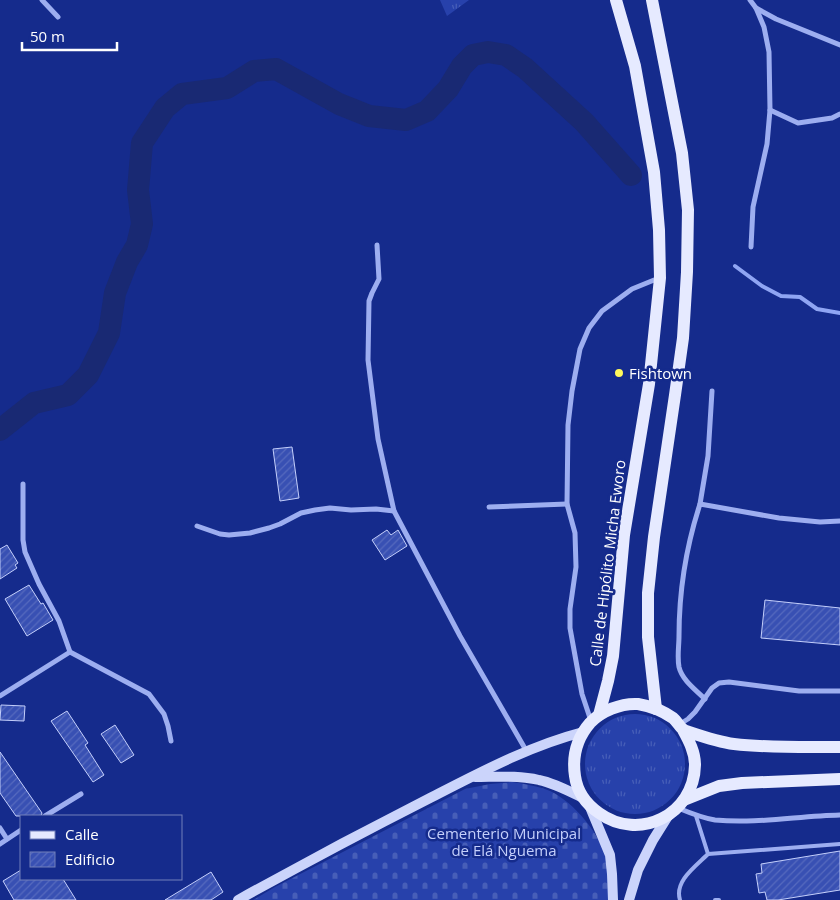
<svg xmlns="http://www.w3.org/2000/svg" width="840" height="900" font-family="'Open Sans',sans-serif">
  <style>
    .grass { fill: url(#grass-tufts) }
    .cemetery { fill: url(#cemetery-stones) }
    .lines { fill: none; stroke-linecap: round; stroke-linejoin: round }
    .stream { stroke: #8fa5f3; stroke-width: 4 }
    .river { stroke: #192973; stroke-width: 22 }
    .building { fill: url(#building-hatch); stroke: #c4cffb }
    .lane { stroke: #9daef0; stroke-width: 4 }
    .street { stroke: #9daef0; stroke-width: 5 }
    .secondary { stroke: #cbd4fb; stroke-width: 10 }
    .primary { stroke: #e6eaff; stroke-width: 12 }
    .poi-dot { fill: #fff95c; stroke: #152b8c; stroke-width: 2 }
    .labels { text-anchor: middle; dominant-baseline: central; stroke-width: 5; stroke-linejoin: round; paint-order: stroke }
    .poi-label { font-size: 15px; fill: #fff; stroke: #152b8c; text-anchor: start }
    .street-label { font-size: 15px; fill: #fff; stroke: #152b8c }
    .park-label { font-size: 15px; fill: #c4cffb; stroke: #152b8c }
  </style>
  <defs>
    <pattern id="grass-tufts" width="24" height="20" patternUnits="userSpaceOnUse" patternTransform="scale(1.25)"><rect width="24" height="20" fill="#2741ab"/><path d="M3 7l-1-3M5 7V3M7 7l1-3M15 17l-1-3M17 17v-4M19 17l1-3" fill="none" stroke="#475eb8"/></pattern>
    <pattern id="cemetery-stones" width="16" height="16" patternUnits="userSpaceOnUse" patternTransform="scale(1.25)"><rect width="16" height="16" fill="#2741ab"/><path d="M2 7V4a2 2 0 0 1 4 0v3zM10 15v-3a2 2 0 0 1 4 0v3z" fill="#475eb8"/></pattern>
    <pattern id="building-hatch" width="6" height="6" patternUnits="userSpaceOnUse" patternTransform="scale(1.25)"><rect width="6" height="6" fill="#3850b3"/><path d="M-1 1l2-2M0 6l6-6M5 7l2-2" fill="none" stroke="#566abe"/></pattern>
  </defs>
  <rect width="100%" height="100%" fill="#152b8c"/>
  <g class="grass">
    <path d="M440,0h29l-22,16z"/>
    <circle cx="635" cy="764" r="50"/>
  </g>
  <path class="cemetery" d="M512,782c13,2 26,4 38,9 24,11 52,45 57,70 3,13 4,26 5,39h-359l22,-13 190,-98 25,-5z"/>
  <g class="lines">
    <path class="stream" d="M735,266l27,20 19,10 19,1 17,12 23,4"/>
    <path class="river" d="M0,430l34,-27 34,-8 20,-20 21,-42 6,-40 12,-31 10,-17 5,-21 -4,-34 4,-47 23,-35 17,-14 45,-6 27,-17 22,-2 63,35 30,12 37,4 21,-9 21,-22 14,-23 11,-11 15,-3 18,3 19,13 59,54 47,53"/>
  </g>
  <g class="building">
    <path d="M292,447l7,51 -19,3 -7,-52z"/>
    <path d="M387,530l4,5 7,-5 9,16 -22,14 -13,-20z"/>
    <path d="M7,545l11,18 -3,2 2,3 -17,11v-30z"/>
    <path d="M29,585l12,19 2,-1 10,17 -26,16 -22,-37z"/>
    <path d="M765,600l75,8v37l-79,-7z"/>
    <path d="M1,705l24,1 -1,15 -24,-1z"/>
    <path d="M67,711l21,32 -3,2 19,30 -11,7 -42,-61z"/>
    <path d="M115,725l19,30 -13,8 -20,-29z"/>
    <path d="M0,752l42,61 -1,3h-25l-16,-23z"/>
    <path d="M840,851v39l-62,10h-11l-2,-8 -6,1 -3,-19 6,-1 -1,-9z"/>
    <path d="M21,870v9h42l13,21h-62l-11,-19z"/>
    <path d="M211,872l12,20 -12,8h-46z"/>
  </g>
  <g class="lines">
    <g class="lane">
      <path d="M696,816l12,38 132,-10"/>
      <path d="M680,900c-6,-19 16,-34 28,-46"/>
      <path d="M715,900h4"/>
    </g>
    <g class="street">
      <path d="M42,0l16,17"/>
      <path d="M750,0l6,8 8,19 5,25 1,58 -3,34 -14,63 -2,40"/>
      <path d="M756,8l20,11 64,26"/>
      <path d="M770,110l28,13 34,-5 8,-4"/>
      <path d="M377,245l2,34 -7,14 -3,8 -1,59 10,79 16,72 66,125 67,116"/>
      <path d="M23,484v56l2,12 14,32 20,37 11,31 79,42 15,20 4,12 3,15"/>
      <path d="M700,504l8,-48 4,-65"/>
      <path d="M489,507l78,-3"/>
      <path d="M197,526l23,8 9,1 21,-2 19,-5 11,-4 21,-11 14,-3 15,-2 21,2 25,-1 18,2"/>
      <path d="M0,696l70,-44"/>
      <path d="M705,699c-9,-9 -23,-19 -26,-32 -2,-10 0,-21 0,-31 0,-45 7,-89 21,-132l79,14 41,4 20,-1"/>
      <path d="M591,721l-9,-27 -12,-66v-19l6,-42 -1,-34 -8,-29 1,-79 4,-34 8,-42 9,-21 13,-17 30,-22 27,-11"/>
      <path d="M680,724l8,-5 7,-7 17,-24 7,-5 10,-1 70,9h41"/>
      <path d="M678,808c12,5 24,10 37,12 41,4 83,-4 125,-5"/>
      <path d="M45,816l36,-22"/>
      <path d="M0,828l7,11"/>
      <path d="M0,844l21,-14"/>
    </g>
    <g class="secondary">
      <path d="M475,777c21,0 43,-2 64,3 15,3 30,11 44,18"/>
      <path d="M590,807l20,48 2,19 1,26"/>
      <path d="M238,900c63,-35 127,-69 192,-102 49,-25 99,-52 153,-66"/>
      <path d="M629,900l9,-30 15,-30 15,-24"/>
    </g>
    <g class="primary">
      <path d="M652,0l30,153 6,57 -1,62 -4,66 -8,57 -21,142 -6,56v44l8,72"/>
      <path d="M599,715l9,-34 5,-25 11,-121 25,-151 11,-106 -1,-48 -5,-58 -19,-106 -19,-66"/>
      <path d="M683,730c6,11 12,22 12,35 -1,50 -56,77 -96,48 -13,-9 -22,-22 -24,-37 -3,-20 2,-38 15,-53 11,-12 31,-20 48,-19 12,2 25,7 35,14 5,4 7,11 13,13 15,5 32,11 48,13 35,4 71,3 106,3"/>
      <path d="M684,800l35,-14 23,-3 98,-4"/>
    </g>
  </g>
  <circle class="poi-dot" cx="619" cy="373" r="5"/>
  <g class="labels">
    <g class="poi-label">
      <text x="629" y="373">Fishtown</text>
    </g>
    <g class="street-label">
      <text transform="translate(607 563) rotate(-83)">Calle de Hipólito Micha Eworo</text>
    </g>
    <g class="park-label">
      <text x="504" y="833">Cementerio Municipal<tspan x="504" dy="17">de Elá Nguema</tspan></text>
    </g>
  </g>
  <rect x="20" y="815" width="162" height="65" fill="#152b8c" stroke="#7380ba"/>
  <rect x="30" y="831" width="25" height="8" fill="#e6eaff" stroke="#7380ba"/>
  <text x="65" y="840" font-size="15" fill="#ffffff">Calle</text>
  <rect x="30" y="852" width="25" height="15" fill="url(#building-hatch)" stroke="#7380ba"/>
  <text x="65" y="865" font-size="15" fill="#ffffff">Edificio</text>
  <path d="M22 42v8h95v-8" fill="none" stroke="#ffffff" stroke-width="2.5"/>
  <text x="30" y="42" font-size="15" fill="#ffffff" stroke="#152b8c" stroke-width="4" paint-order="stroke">50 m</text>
</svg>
